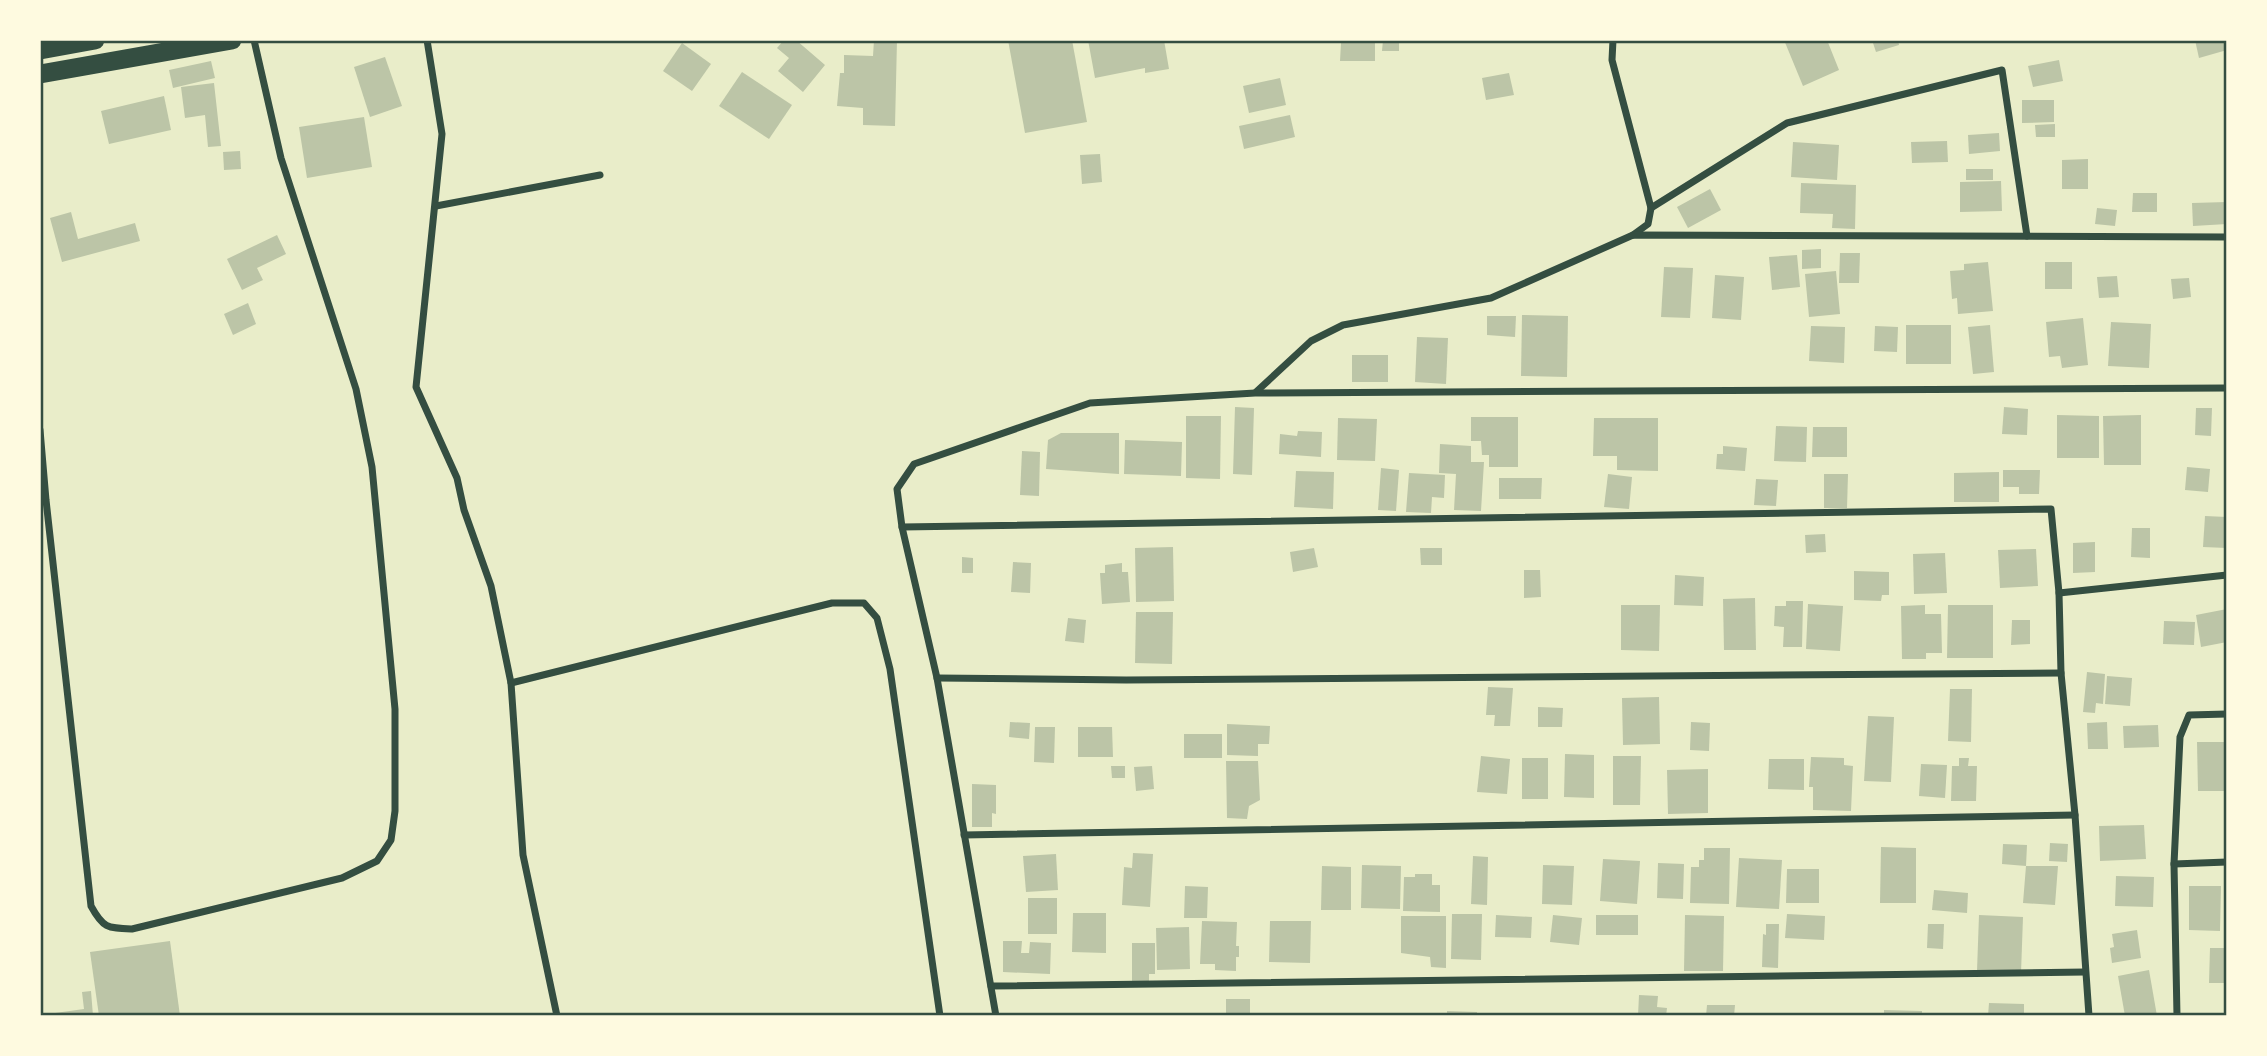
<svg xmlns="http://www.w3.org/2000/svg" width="2267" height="1056" font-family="Karla,sans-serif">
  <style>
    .building { fill: #bcc5a7 }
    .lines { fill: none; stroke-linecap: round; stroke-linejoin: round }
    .minor { stroke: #344e41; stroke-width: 7 }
    .trunk { stroke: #344e41; stroke-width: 19 }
    .neatline { fill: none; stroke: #344e41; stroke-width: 2.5 }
  </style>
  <rect width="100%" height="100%" fill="#e9edc9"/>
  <g class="building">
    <path d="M784,40h12l29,25 -22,27 -25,-21 11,-13 -12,-10z"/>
    <path d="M874,40h23l-2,86 -32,-1v-17l-26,-2 3,-33h4v-18l29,1z"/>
    <path d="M1008,40h64l15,82 -62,11z"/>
    <path d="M1088,40h76l5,29 -24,4v-5l-50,10z"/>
    <path d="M1353,40h22v21h-35l1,-18h12z"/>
    <path d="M1383,40h16v11h-17z"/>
    <path d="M1784,40h43l12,30 -36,16z"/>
    <path d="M1872,40h26l1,5 -23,7z"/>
    <path d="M2195,40h32v10l-28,8z"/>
    <path d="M682,43l29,21 -19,27 -29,-20z"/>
    <path d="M385,57l17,49 -32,11 -16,-50z"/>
    <path d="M2059,60l4,21 -30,6 -5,-21z"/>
    <path d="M211,61l4,17 -42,10 -4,-18z"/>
    <path d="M742,72l50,33 -23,34 -50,-33z"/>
    <path d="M1509,73l5,22 -28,5 -4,-22z"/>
    <path d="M1280,78l6,27 -37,8 -6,-27z"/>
    <path d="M214,83l7,63 -13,1 -3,-32 -20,3 -4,-31z"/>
    <path d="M164,96l7,34 -62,14 -8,-33z"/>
    <path d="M2022,100h32v22l-32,1z"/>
    <path d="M1290,115l5,22 -51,12 -5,-23z"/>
    <path d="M364,117l8,50 -65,11 -8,-51z"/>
    <path d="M2055,124v13h-19l-1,-12z"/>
    <path d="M1999,133l1,18 -31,3 -1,-19z"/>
    <path d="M1947,141l1,21 -36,1 -1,-21z"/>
    <path d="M1793,142l46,3 -2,35 -46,-3z"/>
    <path d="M240,151l1,18 -17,1 -1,-18z"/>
    <path d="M1100,154l2,28 -20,2 -2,-29z"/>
    <path d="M2088,159v30h-26v-29z"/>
    <rect x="1966" y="169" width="27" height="11"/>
    <path d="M2001,181l1,30 -42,1v-30z"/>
    <path d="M1801,183l55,2 -1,44 -23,-1 1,-14 -33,-1z"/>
    <path d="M1710,189l11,21 -33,18 -11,-21z"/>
    <path d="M2133,193h24v19h-25z"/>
    <path d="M2227,202v22l-34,2 -1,-23z"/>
    <path d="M2097,208l20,2 -2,16 -20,-2z"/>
    <path d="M71,212l7,27 57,-16 5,18 -78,21 -12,-44z"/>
    <path d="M277,235l9,19 -29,14 6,12 -21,10 -15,-31z"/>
    <path d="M1821,249v19l-19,1v-19z"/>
    <path d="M1840,253h20l-1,30h-20z"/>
    <path d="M1797,255l3,32 -28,3 -3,-33z"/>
    <path d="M1988,262l5,49 -35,3 -1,-16 -5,1 -2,-28 14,-1v-6z"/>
    <rect x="2045" y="262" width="27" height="27"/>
    <path d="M1664,267l29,1 -3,50 -29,-1z"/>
    <path d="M1836,271l4,43 -31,3 -4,-43z"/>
    <path d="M1715,275l29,2 -3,43 -29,-2z"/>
    <path d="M2117,276l2,21 -20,1 -2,-21z"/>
    <path d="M2189,278l2,19 -18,2 -2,-20z"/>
    <path d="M248,303l8,21 -23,11 -9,-21z"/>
    <path d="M1522,315l46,1 -1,61 -46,-1z"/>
    <path d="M1487,316h29l-1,21 -28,-2z"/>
    <path d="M2083,318l5,47 -26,3 -2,-12 -11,1 -3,-35z"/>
    <path d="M2111,322l40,2 -2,44 -41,-2z"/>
    <rect x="1906" y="325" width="45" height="39"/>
    <path d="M1990,325l4,47 -21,2 -5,-47z"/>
    <path d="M1811,326l34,1 -1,36 -35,-2z"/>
    <path d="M1875,326l23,1 -1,25 -23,-1z"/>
    <path d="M1417,337l31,1 -2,46 -31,-2z"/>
    <rect x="1352" y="355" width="36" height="27"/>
    <path d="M1235,407l19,1 -2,67 -19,-1z"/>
    <path d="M2004,407l24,2 -1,26 -25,-1z"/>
    <path d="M2196,408h16l-1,28 -16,-1z"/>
    <path d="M2057,415l42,1v42h-42z"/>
    <path d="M2141,415v50h-37l-1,-49z"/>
    <path d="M1186,416h35l-1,63 -34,-1z"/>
    <path d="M1471,417h47v50h-29v-12h-7l-1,-14h-10z"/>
    <path d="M1338,418l39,1 -2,42 -38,-1z"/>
    <path d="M1594,418h64v53l-41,-1v-14h-24z"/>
    <path d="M1776,426l31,1 -1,35 -32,-1z"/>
    <path d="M1813,427h34v30h-35z"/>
    <path d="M1298,431l24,1 -1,25 -42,-3 1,-20 17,2z"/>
    <path d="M1061,433h58v41l-73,-5 2,-29z"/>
    <path d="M1125,440l57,2 -1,34 -57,-2z"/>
    <path d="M1440,444l31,2v16h13l-3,49 -27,-1 2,-36 -17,-1z"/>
    <path d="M1723,446l24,2 -2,23 -29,-2 1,-15h6z"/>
    <path d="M1022,451l18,1 -1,44 -19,-1z"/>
    <path d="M2187,467l23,2 -2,23 -23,-2z"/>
    <path d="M1381,468l18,2 -3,41 -18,-1z"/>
    <path d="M2003,470h37l-1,24h-20v-7h-16z"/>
    <path d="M1296,471l38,1 -1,37 -39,-2z"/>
    <path d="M1999,472v30h-45v-29z"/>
    <path d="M1409,473l36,2 -1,23 -12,-1 -1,16 -25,-1z"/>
    <path d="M1608,474l24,3 -3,32 -25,-2z"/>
    <path d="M1824,474h24l-1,34h-23z"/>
    <path d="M1499,478h43l-1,21h-42z"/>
    <path d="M1756,479l22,1 -2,26 -22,-1z"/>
    <path d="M2205,516l22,1v31l-24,-1z"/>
    <path d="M2132,528h18v30l-19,-1z"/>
    <path d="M1825,534l1,18 -20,1 -1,-18z"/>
    <path d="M2095,542v30l-22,1v-30z"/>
    <path d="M1173,547l1,54 -38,1 -1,-54z"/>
    <path d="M1314,548l4,19 -25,5 -3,-20z"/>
    <path d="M1420,548h22v17h-21z"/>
    <path d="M2036,549l2,37 -38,2 -2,-38z"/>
    <path d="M1945,553l2,40 -33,1 -1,-40z"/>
    <path d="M962,557l11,1v15h-11z"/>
    <path d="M1013,562l18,1 -1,30 -19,-1z"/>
    <path d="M1122,563v9h6l2,30 -28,2 -2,-31h5v-8z"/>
    <path d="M1524,570h16l1,27 -17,1z"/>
    <path d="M1854,571l35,1v23h-7l-1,6 -27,-1z"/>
    <path d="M1675,575l29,2 -1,29 -29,-1z"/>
    <path d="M1755,598l1,52h-32l-1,-51z"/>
    <path d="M1786,601h17l-1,46h-19l1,-20 -10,-1 1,-20h11z"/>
    <path d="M1808,604l35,2 -3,45 -34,-2z"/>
    <path d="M1621,605h39l-1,46 -38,-1z"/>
    <path d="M1925,605v9h16l1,39h-16v6h-24l-1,-53z"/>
    <path d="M1948,605h45v53h-46z"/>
    <path d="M2227,609v33l-26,5 -5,-32z"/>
    <path d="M1136,612h37l-1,52 -37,-1z"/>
    <path d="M1068,618l18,2 -2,23 -19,-2z"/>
    <path d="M2012,620h18v24l-19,1z"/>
    <path d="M2164,621l31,1 -1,23 -31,-1z"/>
    <path d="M2087,672l18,2 -2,30 -7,-1 -1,10 -12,-1z"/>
    <path d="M2107,676l25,2 -2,28 -25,-2z"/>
    <path d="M1488,687l25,1 -3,38h-16l1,-11h-9z"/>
    <path d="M1950,689h22l-1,53 -23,-1z"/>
    <path d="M1659,697l1,47 -37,1 -1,-47z"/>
    <path d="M1538,707l25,1 -1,19h-24z"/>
    <path d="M1868,716l26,1 -3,65 -27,-1z"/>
    <path d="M1010,722l20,1 -1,16 -20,-2z"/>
    <path d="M1691,722l19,1 -1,28 -19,-1z"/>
    <path d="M2107,722l1,27h-20l-1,-26z"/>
    <path d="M1227,724l43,2 -1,18h-11v12l-31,-1z"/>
    <path d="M2158,725l1,22 -35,1 -1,-22z"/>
    <path d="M1035,727h20l-1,36 -20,-1z"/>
    <path d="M1078,727h34l1,30h-35z"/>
    <rect x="1184" y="734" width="38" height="24"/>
    <path d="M2197,742h30v49h-29z"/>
    <path d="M1565,754l29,1v43l-30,-1z"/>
    <path d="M1481,756l29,3 -3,35 -30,-2z"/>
    <path d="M1613,756h28l-1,49h-27z"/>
    <path d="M1811,757l33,1v7l9,1 -2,45 -38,-1v-23h-4z"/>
    <rect x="1522" y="758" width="26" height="41"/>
    <path d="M1959,758h10l-1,8h9l-1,35h-25l1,-35h7z"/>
    <path d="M1769,759h35v31l-36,-1z"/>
    <path d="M1226,761h32l2,39 -11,6 -2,13 -20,-1z"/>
    <path d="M1921,764l26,1 -2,33 -26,-2z"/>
    <path d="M1111,766h14v12h-13z"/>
    <path d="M1152,766l2,23 -18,2 -2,-24z"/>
    <path d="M1708,769v44l-40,1 -1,-44z"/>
    <path d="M972,784l24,1v29l-4,-1v14h-20z"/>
    <path d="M2144,825l2,34 -46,2 -1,-35z"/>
    <path d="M2050,843l18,1 -1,18 -18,-1z"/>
    <path d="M2003,844l24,1 -1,21h32l-3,39 -32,-2 3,-37 -24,-2z"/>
    <path d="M1881,847l35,1v55h-36z"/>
    <path d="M1704,848h26l-1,56 -39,-1 1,-36h8v-7h5z"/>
    <path d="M1133,853l20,1 -3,53 -28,-2 2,-38 8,1z"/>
    <path d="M1056,854l2,36 -32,2 -3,-36z"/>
    <path d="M1473,856l15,1 -1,48 -16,-1z"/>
    <path d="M1739,858l43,2 -3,49 -43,-2z"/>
    <path d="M1603,859l37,2 -3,43 -37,-3z"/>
    <path d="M1658,863l26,1 -1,35 -26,-1z"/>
    <path d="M1362,865l39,1 -1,43 -39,-1z"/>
    <path d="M1543,865l31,1 -2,39 -30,-1z"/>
    <path d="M1322,866l29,1v43h-30z"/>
    <path d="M1787,869h32v34h-33z"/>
    <path d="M1415,874h17v11h8v27l-37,-1 1,-34h11z"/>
    <path d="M2116,876l38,1 -1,30 -38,-1z"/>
    <path d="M1185,886l23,1 -1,31h-23z"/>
    <path d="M2189,886h32l-1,45 -31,-1z"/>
    <path d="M1934,890l34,3 -1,20 -35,-3z"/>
    <rect x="1028" y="898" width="29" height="36"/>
    <path d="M1073,913h33v40l-34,-1z"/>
    <path d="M1452,914h30l-1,46 -30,-1z"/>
    <path d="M1787,914l38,2 -1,24 -39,-2z"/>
    <path d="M1496,915l36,2 -1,21 -36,-1z"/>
    <path d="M1553,915l29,3 -3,27 -29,-3z"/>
    <rect x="1596" y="915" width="42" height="20"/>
    <path d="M1685,915l39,1 -1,55h-39z"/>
    <path d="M1979,915l44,2 -2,56 -44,-2z"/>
    <path d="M1401,916h45v52l-15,-1 -1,-10 -29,-4z"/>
    <path d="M1202,921l35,1 -1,24h3v11h-3v14l-21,-1v-6h-15z"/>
    <path d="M1270,921h41l-1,42 -41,-1z"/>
    <path d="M1766,924h13l-1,44 -16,-1 1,-33 3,1z"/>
    <path d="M1928,924h16l-1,25 -16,-1z"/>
    <path d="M1189,927l1,42 -33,1 -1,-42z"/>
    <path d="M2137,930l4,28 -29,5 -2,-15 4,-1 -2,-13z"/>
    <path d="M170,941l10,75h-81l-9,-64z"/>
    <path d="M1003,941h19l-1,12h8l1,-11 21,1 -1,31 -47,-2z"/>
    <path d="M1132,943h23v31h-6v8h-17z"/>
    <path d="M2210,948h17v35h-18z"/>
    <path d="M2149,970l8,46h-32l-7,-40z"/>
    <path d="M91,991l2,25h-38v-3l29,-4 -2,-17z"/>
    <path d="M1639,995l19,1 -1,11 10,1 -1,8h-28z"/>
    <rect x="1226" y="999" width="24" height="17"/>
    <path d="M1989,1003l35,1v12h-36z"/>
    <path d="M1707,1005h28l-1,11h-28z"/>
    <path d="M1884,1010l38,1v5h-38z"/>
    <path d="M1447,1011l30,1v4h-30z"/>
  </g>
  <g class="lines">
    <g class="minor">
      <path d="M427,40l15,94 -26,253 41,91 7,32 27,76 20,97 12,172 34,161"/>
      <path d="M1613,40l-1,20 39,148 -3,16 -15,11"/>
      <path d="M436,206l164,-31"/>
      <path d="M1651,208l136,-85 215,-53 25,166"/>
      <path d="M1256,392l55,-51 32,-16 148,-27 142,-63 594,2"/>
      <path d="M40,430l6,70 45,406c12,22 16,22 41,23l210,-51 35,-17 14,-21 4,-29v-102l-23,-242 -16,-78 -75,-231 -27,-118"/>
      <path d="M902,527l1149,-18 8,84 2,80 14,142 14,201"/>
      <path d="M2059,593l168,-18"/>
      <path d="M937,678l189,2 935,-7"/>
      <path d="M511,683l321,-80h32l13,15 13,51 50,347"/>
      <path d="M964,835l1111,-20"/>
      <path d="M2174,864l53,-2"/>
      <path d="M991,986l1094,-14"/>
      <path d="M996,1016l-59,-338 -35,-151 -5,-38 17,-25 176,-61 165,-10 972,-5"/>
      <path d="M2177,1016l-3,-152 6,-127 9,-22 38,-1"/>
    </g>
    <g class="trunk">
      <path d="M40,50l55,-10"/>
      <path d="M40,74l192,-34"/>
    </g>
  </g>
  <rect width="2267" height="1056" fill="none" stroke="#fefae0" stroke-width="84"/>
  <rect x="42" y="42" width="2183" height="972" class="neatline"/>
</svg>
